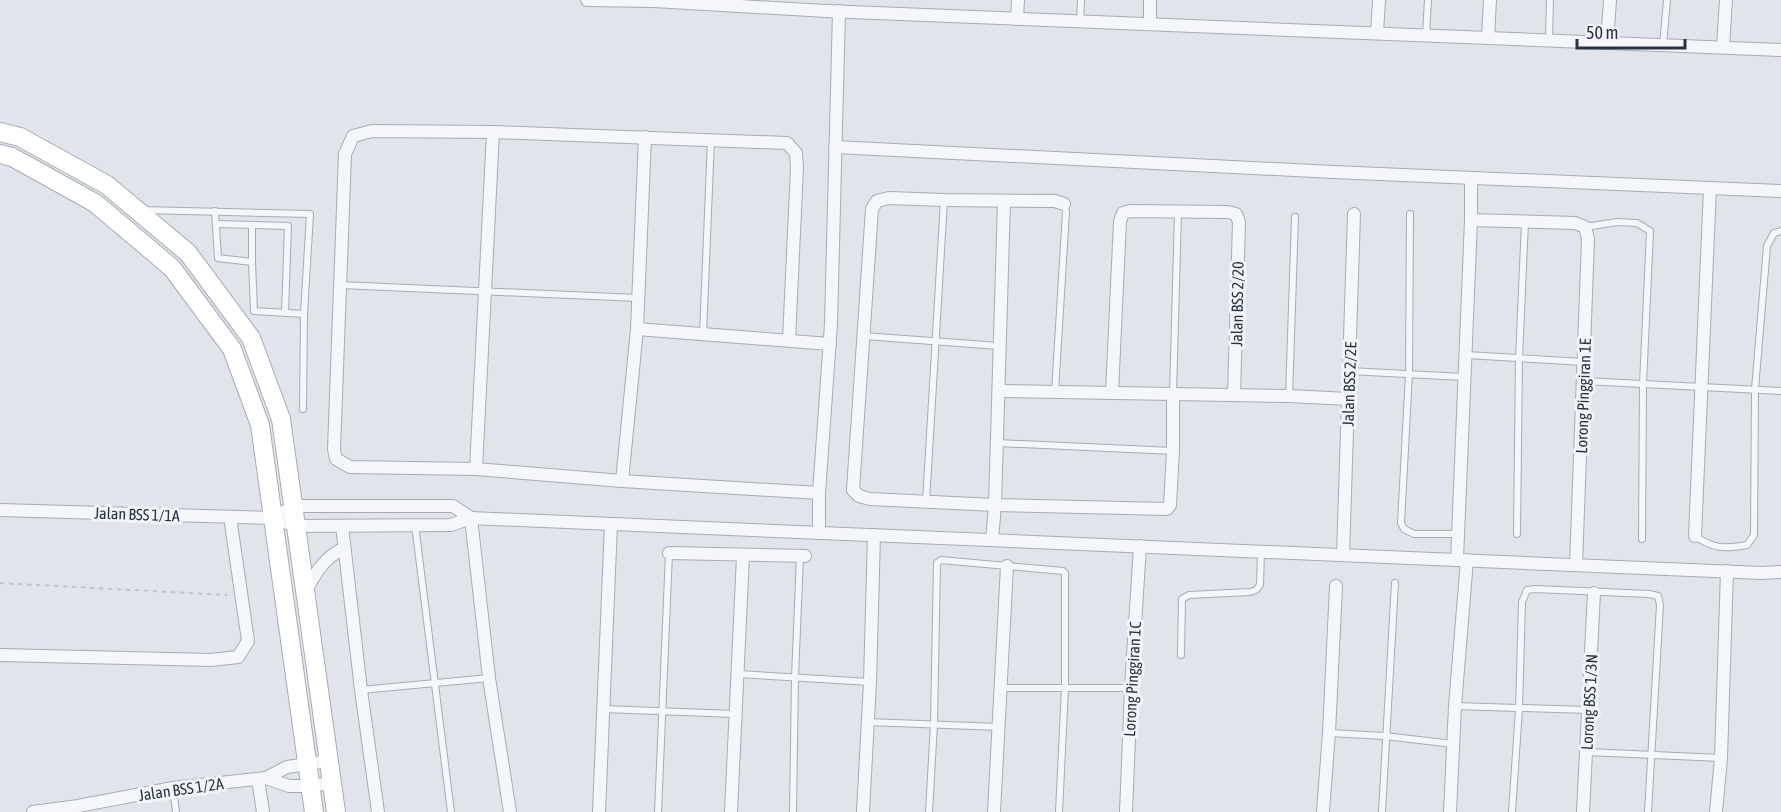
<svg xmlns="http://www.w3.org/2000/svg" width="1781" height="812" font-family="'Asap Condensed',sans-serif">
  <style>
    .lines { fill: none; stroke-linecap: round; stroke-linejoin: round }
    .lane-casing { stroke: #a5acb6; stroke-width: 8 }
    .street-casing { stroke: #a5acb6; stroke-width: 14 }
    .secondary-casing { stroke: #a5acb6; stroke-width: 20 }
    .path { stroke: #bfc3ca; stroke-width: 2; stroke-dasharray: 4.5 4.5; stroke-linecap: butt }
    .lane { stroke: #f4f6f9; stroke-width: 6 }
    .street { stroke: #f4f6f9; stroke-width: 12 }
    .secondary { stroke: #fff; stroke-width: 18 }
    .labels { text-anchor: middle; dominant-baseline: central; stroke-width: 6; stroke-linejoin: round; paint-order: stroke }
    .street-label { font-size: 16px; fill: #273245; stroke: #f1f4f8 }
  </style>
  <rect width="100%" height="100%" fill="#e1e5eb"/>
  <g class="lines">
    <defs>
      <g id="lane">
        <path d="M1080,21l1,-21"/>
        <path d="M1426,35l2,-35"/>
        <path d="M1549,40l1,-40"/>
        <path d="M1663,45l4,-45"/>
        <path d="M142,210l168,4 -6,100 -1,95"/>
        <path d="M215,211l3,47 34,4 2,49 50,3"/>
        <path d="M1410,214l-1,160 -8,149 3,6 10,5h44"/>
        <path d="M216,224l72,2 -3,87"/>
        <path d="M252,225v37"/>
        <path d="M1585,227l32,-5 20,1 13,8 -7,153 -1,155"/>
        <path d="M340,285l298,13"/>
        <path d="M703,334l8,-194"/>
        <path d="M864,336l135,10"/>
        <path d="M1466,355l118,7"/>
        <path d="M1349,371l115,6"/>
        <path d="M1584,381l197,10"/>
        <path d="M1055,392l11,-180 -2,-8"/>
        <path d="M1173,394l5,-182"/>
        <path d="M1289,396l6,-179"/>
        <path d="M997,443l176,8"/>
        <path d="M926,502l18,-302"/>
        <path d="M415,525l36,287"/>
        <path d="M1517,534l2,-176 6,-136"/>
        <path d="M1695,536c19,13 29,13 52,9l7,-10 1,-146 12,-143 7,-13 7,-2"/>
        <path d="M1181,655l1,-56 7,-4 61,-3 6,-2 4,-5 1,-33"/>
        <path d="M738,674l132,8"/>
        <path d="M1001,688h130"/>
        <path d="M361,690l128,-12"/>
        <path d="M1455,706l133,4"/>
        <path d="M603,709l132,5"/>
        <path d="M868,722l131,5"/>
        <path d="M1329,733l56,3 68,8"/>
        <path d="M1587,752l134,6"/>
        <path d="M173,788l3,24"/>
        <path d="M658,812l11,-259"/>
        <path d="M793,812l2,-135 5,-121"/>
        <path d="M929,812l5,-88 3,-161 4,-3 122,11 2,2v115l-6,124"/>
        <path d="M1382,812l13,-229"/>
        <path d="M1512,812l7,-103 3,-107 5,-12 8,-1 114,5 9,2 2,9 -12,207"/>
      </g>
      <g id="street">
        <path d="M587,0l67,1 172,10 955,39"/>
        <path d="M1017,19l1,-19"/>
        <path d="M1150,24v-24"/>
        <path d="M1377,33l2,-33"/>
        <path d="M1488,38l2,-38"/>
        <path d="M1607,43l3,-43"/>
        <path d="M1723,47l3,-47"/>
        <path d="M835,147l498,25 448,19"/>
        <path d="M1064,204l-9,-3 -111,-1 -55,-2 -12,3 -5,8 -19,281 6,6 11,3 125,6 172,4 3,-4 3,-54v-57"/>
        <path d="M1471,220v-41"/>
        <path d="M637,329l193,15"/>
        <path d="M789,340l8,-172 -1,-15 -9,-10 -294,-11 -121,-1 -19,5 -8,18 -11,295 2,10 14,8 126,2 146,12 197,12"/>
        <path d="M999,391l290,5 60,3"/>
        <path d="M1112,393l8,-172 3,-8 7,-2 98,1 8,2 3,8 -5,173"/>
        <path d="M476,469l17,-337"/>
        <path d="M622,481l15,-152 8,-192"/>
        <path d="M0,510l274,8 21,8 156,-1 20,-7 1290,55 20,-1"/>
        <path d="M274,518l19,-12h160l18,12"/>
        <path d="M471,518l18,160 21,134"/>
        <path d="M342,526l19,164 17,122"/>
        <path d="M819,533v-40l12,-169 8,-313"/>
        <path d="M1695,536l15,-348"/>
        <path d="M992,540l3,-35 9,-304"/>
        <path d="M669,553l136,3"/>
        <path d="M1343,555l11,-341"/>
        <path d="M1457,560l14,-340 104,3 10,4 3,12 -12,326"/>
        <path d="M305,593c10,-20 19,-35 39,-45"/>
        <path d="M0,655l211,5 27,-3 10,-16 -18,-124"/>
        <path d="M329,761l-42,6 -21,11 23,8h21l22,-3"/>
        <path d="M258,779l5,33"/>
        <path d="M33,812l45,-6 95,-18 93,-10"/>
        <path d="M599,812l12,-288"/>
        <path d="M731,812l12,-256"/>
        <path d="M863,812l7,-130 4,-147"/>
        <path d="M994,812l13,-246"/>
        <path d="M1126,812l5,-124 9,-142"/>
        <path d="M1323,812l6,-79 7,-147"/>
        <path d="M1450,812l5,-106 12,-146"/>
        <path d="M1583,812l11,-219"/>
        <path d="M1716,812l5,-54 6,-187"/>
      </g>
      <g id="secondary">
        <path d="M0,132l20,5 87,48 81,68 63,85 30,81 55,393"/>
        <path d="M0,154l12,3 83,46 77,65 60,81 28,76 54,387"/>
      </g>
    </defs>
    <use href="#lane" class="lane-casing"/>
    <use href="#street" class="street-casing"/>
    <use href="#secondary" class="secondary-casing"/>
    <path class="path" d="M0,583l227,12"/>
    <use href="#lane" class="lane"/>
    <use href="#street" class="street"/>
    <use href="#secondary" class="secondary"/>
  </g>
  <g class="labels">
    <g class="street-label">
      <text transform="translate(1237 304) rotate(-89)">Jalan BSS 2/20</text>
      <text transform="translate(1349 384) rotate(-88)">Jalan BSS 2/2E</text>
      <text transform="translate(1583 396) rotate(-88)">Lorong Pinggiran 1E</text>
      <text transform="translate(137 514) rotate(2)">Jalan BSS 1/1A</text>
      <text transform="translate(1132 679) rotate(-87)">Lorong Pinggiran 1C</text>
      <text transform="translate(1589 702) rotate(-87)">Lorong BSS 1/3N</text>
      <text transform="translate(181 789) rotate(-8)">Jalan BSS 1/2A</text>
    </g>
  </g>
  <path d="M1577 39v9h108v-9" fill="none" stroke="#273245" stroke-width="3"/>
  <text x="1586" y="39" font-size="18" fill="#273245" stroke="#f1f4f8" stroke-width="4.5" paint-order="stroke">50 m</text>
</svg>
